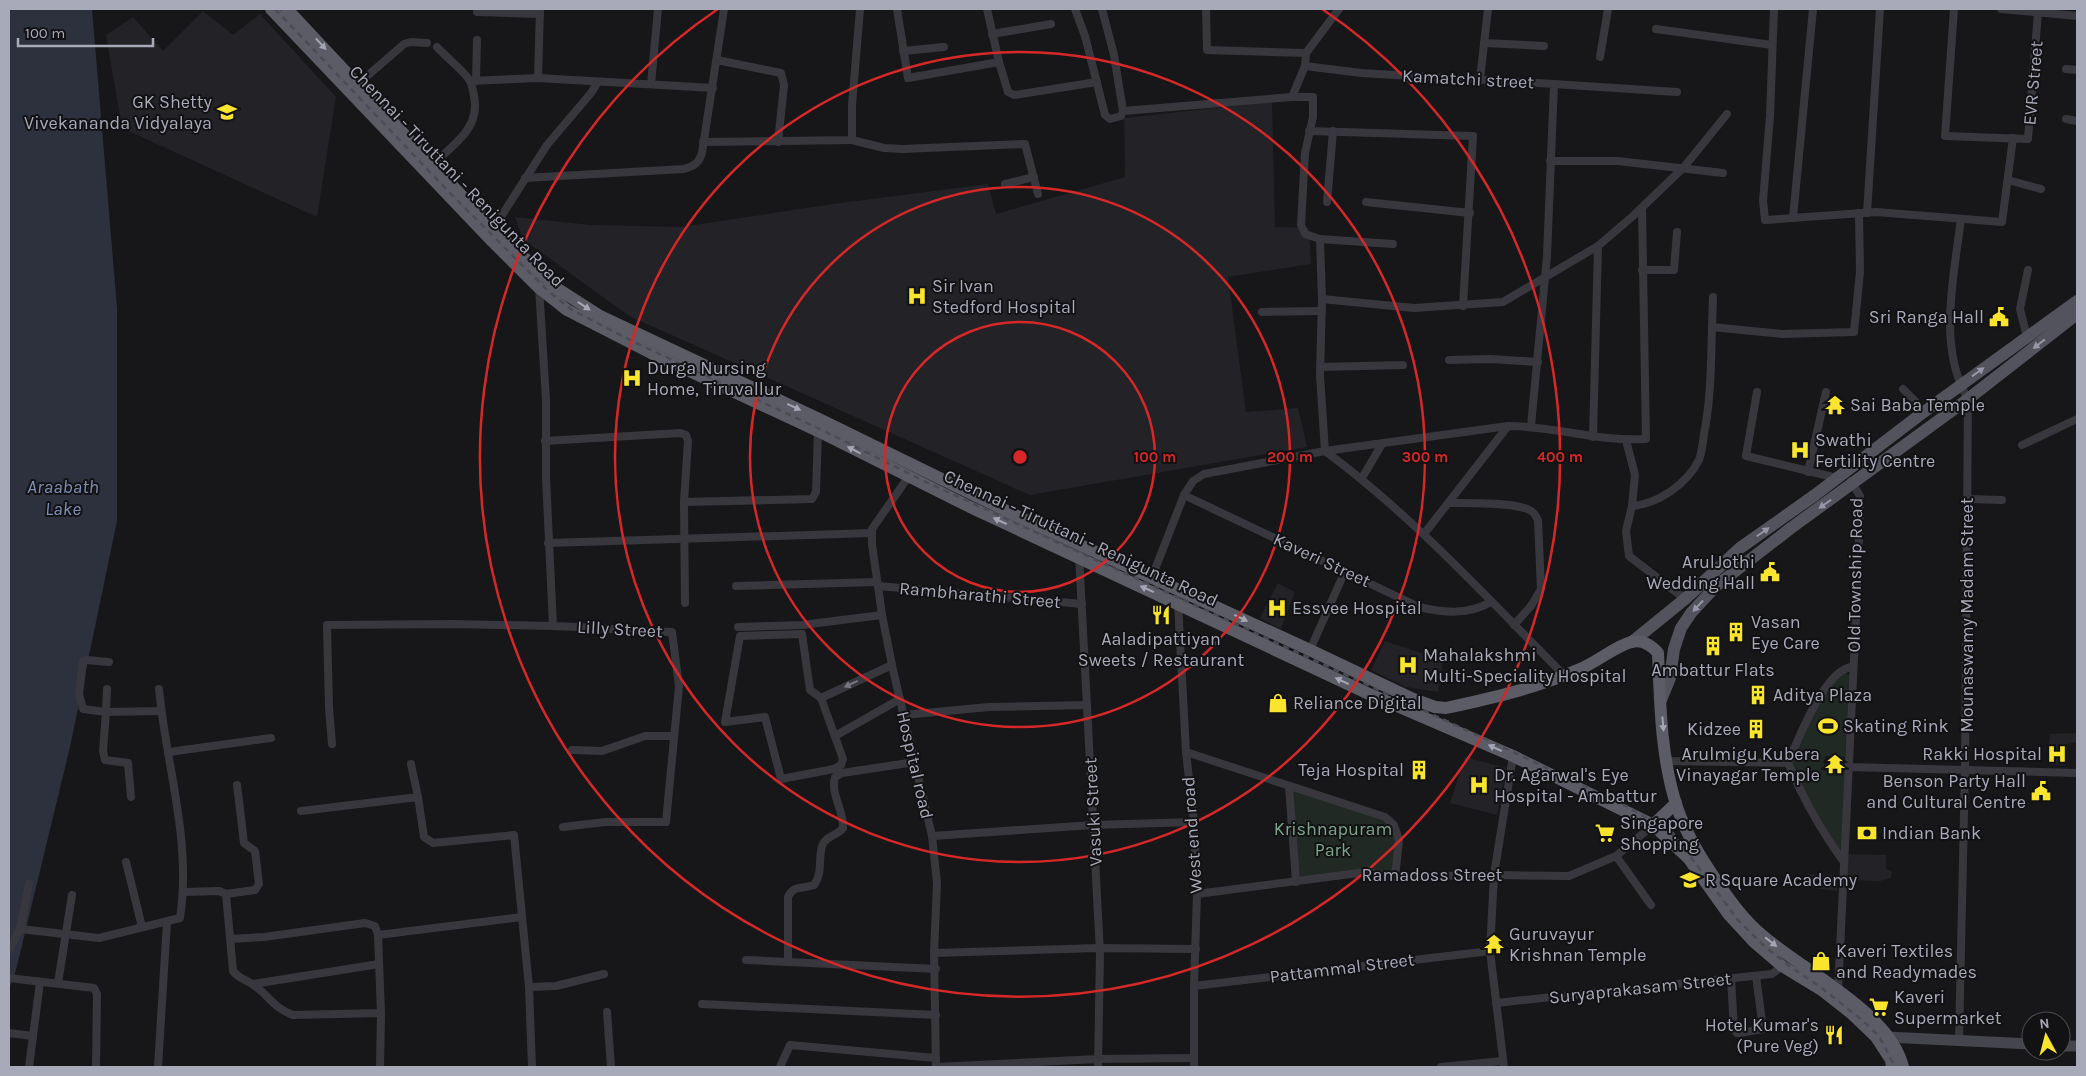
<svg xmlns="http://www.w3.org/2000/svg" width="2086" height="1076" font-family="Karla,sans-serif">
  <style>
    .built { fill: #232226 }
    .green { fill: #202923 }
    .water { fill: #2c313d }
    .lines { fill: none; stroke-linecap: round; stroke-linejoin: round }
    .minor { stroke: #38373e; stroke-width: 8 }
    .secondary { stroke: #45454e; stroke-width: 11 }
    .primary { stroke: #53535d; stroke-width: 12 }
    .trunk { stroke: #5b5c66; stroke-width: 12 }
    .rail { stroke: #4c4c55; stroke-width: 2.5; stroke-dasharray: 6 5; stroke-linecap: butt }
    .oneway { fill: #a4a5b5 }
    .oneway2 { fill: #9798a7 }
    .oneway3 { fill: #767682 }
    .ring { fill: none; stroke: #d62828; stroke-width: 2.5 }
    .labels { text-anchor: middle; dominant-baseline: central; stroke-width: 4; stroke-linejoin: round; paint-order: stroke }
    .street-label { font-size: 18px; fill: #a8a9b9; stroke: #121214 }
    .poi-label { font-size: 18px; fill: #a8a9b9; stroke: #121214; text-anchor: start }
    .park-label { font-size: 18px; fill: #7ea58a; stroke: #121214 }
    .water-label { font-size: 19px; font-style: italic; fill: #7e8eb5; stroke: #121214 }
    .centre { fill: #d62828; stroke: #121214; stroke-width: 2.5 }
    .ring-label { font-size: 15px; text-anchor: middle; font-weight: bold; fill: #d62828; stroke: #121214; stroke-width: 4; stroke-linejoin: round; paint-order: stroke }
  </style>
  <rect width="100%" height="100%" fill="#171719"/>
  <g class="built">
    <path d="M203,11l30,24 27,-21 76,83 -19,120 -195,-89 -16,-93 27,-18 30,34z"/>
    <path d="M1272,102l3,125 34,1 2,36 -83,13 18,135 52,-4 9,39 -277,48 -401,-179 -106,-77 -8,-22 76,8 90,2 152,-23 155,-20 8,30 129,-37 -1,-59z"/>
    <path d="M1278,583l17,9 -14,37 -21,-11z"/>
    <path d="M1385,641l58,19 -5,32 -32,-5 -35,-17z"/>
    <path d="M2077,733v9l-9,2 -5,21 -16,-1 3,-30z"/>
    <path d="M1465,757l41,11 -9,47 -47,-12z"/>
    <path d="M1848,854l38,1v14l6,2 -1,7 -11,3 -33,-1z"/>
    <path d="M1808,874l30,1 -1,16 -31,-4z"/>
  </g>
  <g class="green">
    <path d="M1844,672l5,3 -4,82 -20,-1 -1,15 21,1 -3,77 -2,4 -40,-68 -9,-24c14,-30 27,-68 53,-89z"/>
    <path d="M1292,790l88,28 11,7 5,13 -3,36 -95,5z"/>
  </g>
  <path class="water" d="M9,9h83l25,299v213l-47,226 -56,231 -5,10z"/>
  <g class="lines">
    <g class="minor">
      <path d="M897,9l11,69 91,-16 9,30 6,3 83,-13"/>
      <path d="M987,9l12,53"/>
      <path d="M1075,9l10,27 20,79 5,4 11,-3 2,-5 169,-14"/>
      <path d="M1102,9l12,46 9,56"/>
      <path d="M1206,9l1,41 99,3"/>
      <path d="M1339,9l-33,44 -1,13 -13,31h21v20l-8,36 -4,72 4,9 15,5 2,60 -2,77 5,75c88,65 162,147 239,224"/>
      <path d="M1774,9l-4,107 -7,85 2,19 111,-8 126,10 11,-84"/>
      <path d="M1954,9l-9,127 83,3 10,-127"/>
      <path d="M2001,9l76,7"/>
      <path d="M477,12l63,2"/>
      <path d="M1656,29l116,16"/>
      <path d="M992,34l59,-10"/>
      <path d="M1484,43l60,3"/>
      <path d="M903,51l41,-4"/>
      <path d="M1600,57l8,-48"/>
      <path d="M717,60l64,13 3,12 -6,57"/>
      <path d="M1305,66l56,7 193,11 -7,172 -16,170"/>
      <path d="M2066,69l11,1"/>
      <path d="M538,78l2,-69"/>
      <path d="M1480,79l8,-70"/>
      <path d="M470,81l68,-3 175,10"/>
      <path d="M476,81l1,-41"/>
      <path d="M358,84l46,-40 7,-2 16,1"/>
      <path d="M651,84l7,-75"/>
      <path d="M1554,84l123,8"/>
      <path d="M2066,119l11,2"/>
      <path d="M1309,131l164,5 -10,170"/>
      <path d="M852,140l32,8 18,1 123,-5 13,50"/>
      <path d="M703,142l149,-2v-35l8,-96"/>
      <path d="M1550,161h68l105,12"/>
      <path d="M432,165c21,-20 49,-37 42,-69 -1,-5 -2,-12 -4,-15 -5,-9 -25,-25 -33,-34"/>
      <path d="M525,178l159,-9c10,-3 15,-6 18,-16l22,-144"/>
      <path d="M2008,180l33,9"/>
      <path d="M1005,184l29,-7"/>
      <path d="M1327,202l6,-71"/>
      <path d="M1366,202l104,11"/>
      <path d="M1867,213l13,-204"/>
      <path d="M1793,218l20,-209"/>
      <path d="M493,229l54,-84 44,-52 7,-11"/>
      <path d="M1320,239l73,5"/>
      <path d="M1642,270h32l3,-38"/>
      <path d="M1322,299l92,9 89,-6 95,-56 35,-30 51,-49 43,-53"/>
      <path d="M1262,312l60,-1"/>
      <path d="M1712,327l1,-30"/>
      <path d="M2027,337l-7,-28 8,-39"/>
      <path d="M1449,360l41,-1 48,3"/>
      <path d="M1320,367l83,-2"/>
      <path d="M1903,389l12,12 6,13"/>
      <path d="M1757,392l-11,64 91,22"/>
      <path d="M1593,437l5,-191"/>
      <path d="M1626,440l9,35 -3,31 -6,25 3,25 56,43"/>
      <path d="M545,441l135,-8 6,2 2,6 -4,61 1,101"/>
      <path d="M2022,445l55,-26"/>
      <path d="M1808,472l18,-80"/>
      <path d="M909,476l-37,53v15l10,71 11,55 39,166 5,47 -3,70 2,114"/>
      <path d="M1362,478l20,-34"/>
      <path d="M1184,495l235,112c25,6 49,8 72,-5"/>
      <path d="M1968,499l34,1"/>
      <path d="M684,502l128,-3 4,-7 2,-61"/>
      <path d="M1449,503c18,0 69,-1 82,8 4,2 5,6 7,9l3,69 -10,17 -17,19"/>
      <path d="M1632,506c26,-2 55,-22 67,-46 3,-8 4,-18 5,-26 7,-35 7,-71 8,-107l70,7 72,-2 6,-60 -1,-59"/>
      <path d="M1424,534l84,-108"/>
      <path d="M548,543l324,-10"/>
      <path d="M1079,555l21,398 -2,114"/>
      <path d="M1152,577l32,-82 9,-14 11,-7 121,-23 183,-25c47,0 91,16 138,13l-4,-231"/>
      <path d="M736,586l141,-4"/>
      <path d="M878,586l204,18"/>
      <path d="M1184,592l-6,11 8,149 8,70 3,72 -3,92v81"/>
      <path d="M553,626c40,1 79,5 119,6l7,54 -13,136h-61l-42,5"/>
      <path d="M738,627l64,-2 80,-10"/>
      <path d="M802,634l8,56 11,8 22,61 -2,6 -7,4 -53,10 -16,-62 -40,5 15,-86z"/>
      <path d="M1310,650l35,-79"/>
      <path d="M107,689l-1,23 -23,-3 -4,-15 4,-33 3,-1 23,2"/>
      <path d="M821,698l71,-33"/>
      <path d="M904,715l85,-8 98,-2"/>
      <path d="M835,736l65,-37"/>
      <path d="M332,744l-3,-36 -2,-83 125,-1 101,2 -7,-149v-77l-7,-113"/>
      <path d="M572,750l30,1 43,-15h29"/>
      <path d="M169,752l102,-14"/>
      <path d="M1186,752l199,65 9,8 5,15 -4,37"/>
      <path d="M1666,761l122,2"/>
      <path d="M411,764l7,33"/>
      <path d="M1848,767l229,6"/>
      <path d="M1289,786l7,96"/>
      <path d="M131,797l-3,-34 -23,-3 -2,-9 3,-39 55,-1"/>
      <path d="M301,811l117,-14 6,40 9,6 81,-8 15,152"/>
      <path d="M932,836l161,-11 101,-3"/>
      <path d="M1616,856l35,49"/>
      <path d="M126,862l16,65"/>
      <path d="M1844,862c-23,-31 -41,-64 -56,-99 10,-23 37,-94 64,-96"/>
      <path d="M184,892l35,-1 7,3 7,77c6,8 12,8 19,13 16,10 21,24 41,31l88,-2"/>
      <path d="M226,894l29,-4 4,-6 -4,-33 -11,-8 -7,-58"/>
      <path d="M1197,894l169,-22 29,5 99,-2 75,1 47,-20 37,-31"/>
      <path d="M20,929l79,9 81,-20c12,-77 -14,-153 -21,-229"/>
      <path d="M378,935l144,-18"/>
      <path d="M231,939l33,-2 101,-14 10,3 3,9 3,78 -1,54"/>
      <path d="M9,950l11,-21 9,-45"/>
      <path d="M934,953l165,-5 97,1"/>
      <path d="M746,960l190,9"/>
      <path d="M788,962v-65c5,-12 15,-8 26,-12 9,-12 4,-25 8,-39 3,-10 15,-10 21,-18 1,-17 -13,-35 -8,-51l7,-4 73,-11"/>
      <path d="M9,978l85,10 3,6 -1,73"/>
      <path d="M1731,979l3,50 3,4h2l24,-4 -7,-53"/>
      <path d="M58,983l14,-88"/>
      <path d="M253,984l126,-20"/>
      <path d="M1194,986l296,-35"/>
      <path d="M1838,991l20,-416 2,-79 -9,-15"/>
      <path d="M1496,1003l276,-29 10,-8"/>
      <path d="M702,1004l234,11"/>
      <path d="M607,1012l4,55"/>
      <path d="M9,1033l24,3"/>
      <path d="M1959,1040l6,-271 3,-370c-31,-52 -14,-123 -7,-180"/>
      <path d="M29,1067l11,-85"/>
      <path d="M158,1067l9,-145"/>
      <path d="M532,1067l-3,-80 27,-1 48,-12"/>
      <path d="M780,1067l10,-22 146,13"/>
      <path d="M936,1067l162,-8 96,-1"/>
      <path d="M1441,1067l62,-6"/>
      <path d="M1504,1067l-14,-116 4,-76 19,-119"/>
    </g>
    <g class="secondary">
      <path d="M1887,1037l144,7"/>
      <path d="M2061,1046h16"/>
    </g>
    <g class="primary">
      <path d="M1632,642l53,-43 55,-51 75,-53 106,-81 156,-113"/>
      <path d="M1661,700l9,-22 4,-29 7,-21 10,-15 25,-27 75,-58 177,-129 109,-85"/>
    </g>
    <g class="trunk">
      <path d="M271,9l221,232 46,46 29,23 84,43 167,78 152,76 397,186 146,63 140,69 36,34 40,56 25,27 28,24 41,25 28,22 25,24 15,23 1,7"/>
      <path d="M287,9l206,220 65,60 42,27 221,104 196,96 293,134 103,49 22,8 11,1c47,-10 90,-20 134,-39 17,-7 34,-22 51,-27 11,-3 21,4 27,11 2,51 3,106 19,154 9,28 25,53 41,76 13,19 26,37 44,52 41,36 128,77 141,132"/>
      <path d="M1653,825l23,-22"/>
    </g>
    <path class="rail" d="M275,9l172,181 100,100 25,20 64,33 188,88 102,51 562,258 138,66 46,26 66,88 25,25 26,21 30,20 43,34 17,16 16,31"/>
  </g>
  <defs><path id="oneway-solid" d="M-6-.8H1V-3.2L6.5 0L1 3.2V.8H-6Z" transform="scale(1.25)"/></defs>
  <g class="oneway">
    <use href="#oneway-solid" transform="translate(321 44) rotate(47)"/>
    <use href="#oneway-solid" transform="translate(584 306) rotate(33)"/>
    <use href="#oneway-solid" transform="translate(794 407) rotate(25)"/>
    <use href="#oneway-solid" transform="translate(854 450) rotate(-152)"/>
    <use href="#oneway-solid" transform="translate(1000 521) rotate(-155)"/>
    <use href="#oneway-solid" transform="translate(1147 589) rotate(-156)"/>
    <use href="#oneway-solid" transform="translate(1241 618) rotate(25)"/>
    <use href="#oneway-solid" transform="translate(1342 681) rotate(-155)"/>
    <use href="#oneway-solid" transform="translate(1663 724) rotate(85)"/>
    <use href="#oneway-solid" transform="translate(1495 748) rotate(-155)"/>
    <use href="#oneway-solid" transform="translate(1771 942) rotate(38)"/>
  </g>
  <g class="oneway2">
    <use href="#oneway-solid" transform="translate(2039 344) rotate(142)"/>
    <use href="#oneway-solid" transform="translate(1978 372) rotate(-36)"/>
    <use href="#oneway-solid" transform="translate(1825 504) rotate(145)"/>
    <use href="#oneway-solid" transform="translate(1763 532) rotate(-35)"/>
    <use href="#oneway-solid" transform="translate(1698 606) rotate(133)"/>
  </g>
  <use class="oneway3" href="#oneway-solid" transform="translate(851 684) rotate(155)"/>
  <g class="ring">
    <circle cx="1020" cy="457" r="135"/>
    <circle cx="1020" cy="457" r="270"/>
    <circle cx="1020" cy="457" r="405"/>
    <path d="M1322 9A540 540 0 1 1 718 9"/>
  </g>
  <defs>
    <symbol id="school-bare" viewBox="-9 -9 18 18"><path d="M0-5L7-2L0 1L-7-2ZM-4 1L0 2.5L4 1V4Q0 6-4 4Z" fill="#f9e52e" stroke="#121214" stroke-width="2.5" paint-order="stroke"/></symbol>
    <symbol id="hospital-bare" viewBox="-9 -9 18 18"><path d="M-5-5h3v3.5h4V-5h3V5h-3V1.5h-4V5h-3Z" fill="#f9e52e" stroke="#121214" stroke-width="2.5" paint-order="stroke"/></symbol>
    <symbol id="civic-bare" viewBox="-9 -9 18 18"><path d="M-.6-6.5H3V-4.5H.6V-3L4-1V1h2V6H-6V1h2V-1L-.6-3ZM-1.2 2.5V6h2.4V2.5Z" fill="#f9e52e" stroke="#121214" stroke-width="2.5" paint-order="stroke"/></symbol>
    <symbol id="temple-bare" viewBox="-9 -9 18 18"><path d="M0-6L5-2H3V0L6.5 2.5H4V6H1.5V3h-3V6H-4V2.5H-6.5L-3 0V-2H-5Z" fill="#f9e52e" stroke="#121214" stroke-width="2.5" paint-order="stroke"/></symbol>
    <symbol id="restaurant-bare" viewBox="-9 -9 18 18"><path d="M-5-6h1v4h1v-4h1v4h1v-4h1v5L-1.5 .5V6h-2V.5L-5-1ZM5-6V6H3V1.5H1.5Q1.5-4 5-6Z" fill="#f9e52e" stroke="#121214" stroke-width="2.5" paint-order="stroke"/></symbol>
    <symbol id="building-bare" viewBox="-9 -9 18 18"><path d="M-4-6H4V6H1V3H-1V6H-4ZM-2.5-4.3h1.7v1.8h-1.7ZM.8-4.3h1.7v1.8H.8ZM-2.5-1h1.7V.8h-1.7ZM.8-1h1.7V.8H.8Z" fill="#f9e52e" stroke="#121214" stroke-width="2.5" paint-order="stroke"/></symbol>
    <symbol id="shop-bare" viewBox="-9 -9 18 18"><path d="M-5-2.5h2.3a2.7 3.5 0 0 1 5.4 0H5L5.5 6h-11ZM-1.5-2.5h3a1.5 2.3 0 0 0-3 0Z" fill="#f9e52e" stroke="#121214" stroke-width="2.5" paint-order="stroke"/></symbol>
    <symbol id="stadium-bare" viewBox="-9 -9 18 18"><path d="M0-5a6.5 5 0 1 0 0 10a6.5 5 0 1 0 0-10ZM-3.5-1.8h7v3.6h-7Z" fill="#f9e52e" stroke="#121214" stroke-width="2.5" paint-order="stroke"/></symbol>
    <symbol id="supermarket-bare" viewBox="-9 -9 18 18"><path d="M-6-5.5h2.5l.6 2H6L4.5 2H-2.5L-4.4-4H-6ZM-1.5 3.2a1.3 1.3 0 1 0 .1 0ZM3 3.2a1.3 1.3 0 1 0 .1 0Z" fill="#f9e52e" stroke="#121214" stroke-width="2.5" paint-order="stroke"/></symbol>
    <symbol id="bank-bare" viewBox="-9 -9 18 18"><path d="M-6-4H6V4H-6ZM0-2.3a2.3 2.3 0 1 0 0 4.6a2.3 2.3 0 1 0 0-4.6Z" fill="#f9e52e" stroke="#121214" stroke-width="2.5" paint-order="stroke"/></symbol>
    <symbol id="university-bare" viewBox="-9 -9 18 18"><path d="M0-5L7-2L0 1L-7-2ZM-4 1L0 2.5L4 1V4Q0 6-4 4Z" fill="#f9e52e" stroke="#121214" stroke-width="2.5" paint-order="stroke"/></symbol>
  </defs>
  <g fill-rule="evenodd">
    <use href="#school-bare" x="213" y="98" width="28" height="28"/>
    <use href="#hospital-bare" x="903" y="282" width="28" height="28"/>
    <use href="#civic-bare" x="1985" y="303" width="28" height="28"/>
    <use href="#hospital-bare" x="618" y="364" width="28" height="28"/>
    <use href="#temple-bare" x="1821" y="391" width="28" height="28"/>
    <use href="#hospital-bare" x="1786" y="436" width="28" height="28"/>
    <use href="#civic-bare" x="1756" y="558" width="28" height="28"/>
    <use href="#hospital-bare" x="1263" y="594" width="28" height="28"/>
    <use href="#restaurant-bare" x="1147" y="601" width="28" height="28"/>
    <use href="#building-bare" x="1722" y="618" width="28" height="28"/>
    <use href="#building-bare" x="1699" y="632" width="28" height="28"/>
    <use href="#hospital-bare" x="1394" y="651" width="28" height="28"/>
    <use href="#building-bare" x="1744" y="681" width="28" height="28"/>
    <use href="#shop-bare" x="1264" y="689" width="28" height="28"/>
    <use href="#stadium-bare" x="1814" y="712" width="28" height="28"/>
    <use href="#building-bare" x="1742" y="715" width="28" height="28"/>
    <use href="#hospital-bare" x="2043" y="740" width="28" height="28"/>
    <use href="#temple-bare" x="1821" y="750" width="28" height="28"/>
    <use href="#building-bare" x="1405" y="756" width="28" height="28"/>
    <use href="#hospital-bare" x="1465" y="771" width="28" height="28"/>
    <use href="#civic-bare" x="2027" y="777" width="28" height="28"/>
    <use href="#supermarket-bare" x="1591" y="819" width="28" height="28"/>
    <use href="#bank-bare" x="1853" y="819" width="28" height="28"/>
    <use href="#university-bare" x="1676" y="866" width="28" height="28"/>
    <use href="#temple-bare" x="1480" y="930" width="28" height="28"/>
    <use href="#shop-bare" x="1807" y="947" width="28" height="28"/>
    <use href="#supermarket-bare" x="1865" y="993" width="28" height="28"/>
    <use href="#restaurant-bare" x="1820" y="1021" width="28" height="28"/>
  </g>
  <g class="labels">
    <g class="street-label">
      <text transform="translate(1468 79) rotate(3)">Kamatchi street</text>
      <text transform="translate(2033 83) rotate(-85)">EVR Street</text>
      <text transform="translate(457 176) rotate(46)">Chennai - Tiruttani - Renigunta Road</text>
      <text transform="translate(1081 538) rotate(25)">Chennai - Tiruttani - Renigunta Road</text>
      <text transform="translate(1322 560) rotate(25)">Kaveri Street</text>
      <text transform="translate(1855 575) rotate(-89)">Old Township Road</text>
      <text transform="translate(980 595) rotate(5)">Rambharathi Street</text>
      <text transform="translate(1967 615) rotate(-90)">Mounaswamy Madam Street</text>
      <text transform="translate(620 629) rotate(3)">Lilly Street</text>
      <text transform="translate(915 765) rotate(77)">Hospital road</text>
      <text transform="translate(1093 812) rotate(-93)">Vasuki Street</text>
      <text transform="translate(1192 835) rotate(-94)">West end road</text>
      <text x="1432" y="875">Ramadoss Street</text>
      <text transform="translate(1342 968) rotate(-7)">Pattammal Street</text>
      <text transform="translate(1640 988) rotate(-6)">Suryaprakasam Street</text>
    </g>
    <g class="poi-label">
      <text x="212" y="102" text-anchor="end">GK Shetty<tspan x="212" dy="21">Vivekananda Vidyalaya</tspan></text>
      <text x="932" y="286">Sir Ivan<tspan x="932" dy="21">Stedford Hospital</tspan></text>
      <text x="1984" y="317" text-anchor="end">Sri Ranga Hall</text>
      <text x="647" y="368">Durga Nursing<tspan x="647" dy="21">Home, Tiruvallur</tspan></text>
      <text x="1850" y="405">Sai Baba Temple</text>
      <text x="1815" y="440">Swathi<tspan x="1815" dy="21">Fertility Centre</tspan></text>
      <text x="1755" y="562" text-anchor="end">ArulJothi<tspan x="1755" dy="21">Wedding Hall</tspan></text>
      <text x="1292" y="608">Essvee Hospital</text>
      <text x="1751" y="622">Vasan<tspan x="1751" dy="21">Eye Care</tspan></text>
      <text x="1161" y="639" text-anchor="middle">Aaladipattiyan<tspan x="1161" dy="21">Sweets / Restaurant</tspan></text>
      <text x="1423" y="655">Mahalakshmi<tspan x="1423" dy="21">Multi-Speciality Hospital</tspan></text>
      <text x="1713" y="670" text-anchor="middle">Ambattur Flats</text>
      <text x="1773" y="695">Aditya Plaza</text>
      <text x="1293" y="703">Reliance Digital</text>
      <text x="1843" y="726">Skating Rink</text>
      <text x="1741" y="729" text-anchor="end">Kidzee</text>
      <text x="1820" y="754" text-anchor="end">Arulmigu Kubera<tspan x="1820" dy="21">Vinayagar Temple</tspan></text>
      <text x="2042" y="754" text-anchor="end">Rakki Hospital</text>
      <text x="1404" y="770" text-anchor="end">Teja Hospital</text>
      <text x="1494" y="775">Dr. Agarwal's Eye<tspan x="1494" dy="21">Hospital - Ambattur</tspan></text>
      <text x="2026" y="781" text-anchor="end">Benson Party Hall<tspan x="2026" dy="21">and Cultural Centre</tspan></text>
      <text x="1620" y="823">Singapore<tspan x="1620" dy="21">Shopping</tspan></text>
      <text x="1882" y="833">Indian Bank</text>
      <text x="1705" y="880">R Square Academy</text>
      <text x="1509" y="934">Guruvayur<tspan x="1509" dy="21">Krishnan Temple</tspan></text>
      <text x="1836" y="951">Kaveri Textiles<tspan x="1836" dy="21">and Readymades</tspan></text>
      <text x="1894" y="997">Kaveri<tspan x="1894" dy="21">Supermarket</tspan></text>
      <text x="1819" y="1025" text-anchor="end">Hotel Kumar's<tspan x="1819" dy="21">(Pure Veg)</tspan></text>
    </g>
    <g class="park-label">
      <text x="1333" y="829">Krishnapuram<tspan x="1333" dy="21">Park</tspan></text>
    </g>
    <g class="water-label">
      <text x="63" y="487">Araabath<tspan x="63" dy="22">Lake</tspan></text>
    </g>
  </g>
  <circle cx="1020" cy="457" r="8" class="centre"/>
  <g class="ring-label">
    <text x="1155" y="462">100 m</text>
    <text x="1290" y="462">200 m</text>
    <text x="1425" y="462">300 m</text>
    <text x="1560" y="462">400 m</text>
  </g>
  <rect width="2086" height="1076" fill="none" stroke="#a8a9b9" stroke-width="20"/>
  <g transform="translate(2046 1036) rotate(353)"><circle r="24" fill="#121214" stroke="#4e4e56"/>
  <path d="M0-4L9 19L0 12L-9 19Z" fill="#f9e52e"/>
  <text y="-8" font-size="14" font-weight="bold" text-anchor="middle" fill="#a8a9b9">N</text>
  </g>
  <path d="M18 38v8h135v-8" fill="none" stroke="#a8a9b9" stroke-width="2.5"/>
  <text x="25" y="38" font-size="15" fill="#a8a9b9" stroke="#121214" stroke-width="4" paint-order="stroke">100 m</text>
</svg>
